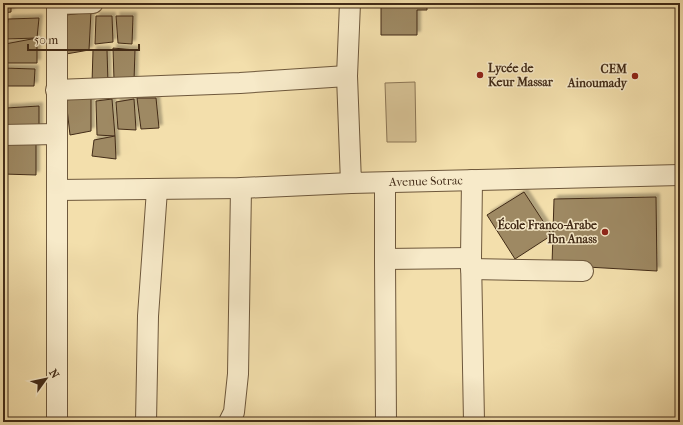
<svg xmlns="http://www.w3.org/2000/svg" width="683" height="425" font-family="'IM FELL French Canon',serif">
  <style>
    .green { fill: #d5c093; stroke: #8c7655 }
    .building { fill: #9e8964; stroke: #422b17; filter: url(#shadow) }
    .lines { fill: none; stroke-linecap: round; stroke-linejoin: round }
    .minor-casing { stroke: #6e583c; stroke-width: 22 }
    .minor { stroke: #f7eac9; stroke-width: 20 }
    .poi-dot { fill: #8f2418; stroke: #f7eac9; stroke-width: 1.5 }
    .labels { text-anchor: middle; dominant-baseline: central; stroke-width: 3; stroke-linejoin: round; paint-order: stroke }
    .poi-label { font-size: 12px; font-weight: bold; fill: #422b17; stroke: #f7eac9; text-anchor: end }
    .street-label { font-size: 12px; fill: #422b17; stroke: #f7eac9 }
  </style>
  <defs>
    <filter id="shadow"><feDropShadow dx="3.5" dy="-3.5" stdDeviation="1" flood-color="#0004"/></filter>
  </defs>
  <rect width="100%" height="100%" fill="#f3dfac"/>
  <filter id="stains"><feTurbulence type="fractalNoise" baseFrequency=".005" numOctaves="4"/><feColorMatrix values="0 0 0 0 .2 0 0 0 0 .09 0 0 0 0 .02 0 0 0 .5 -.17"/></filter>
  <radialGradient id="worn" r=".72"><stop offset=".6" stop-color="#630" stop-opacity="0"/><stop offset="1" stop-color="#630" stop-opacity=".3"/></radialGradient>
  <path class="green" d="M415,82l1,60h-29l-2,-59z"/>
  <g class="building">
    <path d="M3,3h8v9l-8,1z"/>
    <path d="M381,3h46v7h-10v25h-36z"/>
    <path d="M91,12l-2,38 -23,4v-39z"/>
    <path d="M96,16h16l1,26 -18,2z"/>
    <path d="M116,16h17l-1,28 -14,-1z"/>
    <path d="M39,18l-2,20 -31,1 2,-20z"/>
    <path d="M37,38v25h-34l2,-19z"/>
    <path d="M113,48l22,2 -1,31 -20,-1z"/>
    <path d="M93,50h14l1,33h-16z"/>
    <path d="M3,68l32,1 -1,17h-31z"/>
    <path d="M91,97v34l-21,4 -4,-35z"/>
    <path d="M137,98h19l3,30 -18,1z"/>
    <path d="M112,99l3,37 -18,-1 -1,-34z"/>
    <path d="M134,99l2,31 -18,-1 -2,-27z"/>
    <path d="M39,106v23l-34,4 1,-25z"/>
    <path d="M115,136l1,23 -24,-3 2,-16z"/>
    <path d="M36,143v32l-33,-1v-30z"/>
    <path d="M524,192l28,43 -37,24 -28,-44z"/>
    <path d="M656,197l1,74 -105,-6 2,-66z"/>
  </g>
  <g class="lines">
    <defs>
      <g id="minor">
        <path d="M57,3v419"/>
        <path id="s1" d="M350,3l-3,73 4,107 329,-8"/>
        <path d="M57,4l36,-1"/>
        <path d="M56,90l184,-7 107,-7"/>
        <path d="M3,135l54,-1"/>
        <path d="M472,180l-1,78 3,164"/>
        <path d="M385,183v78l1,161"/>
        <path d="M57,190l184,-2 110,-5"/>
        <path d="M385,259l86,-1"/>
        <path d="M471,269l112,2"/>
        <path d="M146,422l2,-106 9,-126"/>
        <path d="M229,422l5,-10 4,-38 3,-186"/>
      </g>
    </defs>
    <use href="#minor" class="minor-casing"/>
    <use href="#minor" class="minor"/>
  </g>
  <g class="poi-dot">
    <circle cx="480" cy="75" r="4"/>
    <circle cx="635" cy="76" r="4"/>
    <circle cx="605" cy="232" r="4"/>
  </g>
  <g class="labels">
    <g class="poi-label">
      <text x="488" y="68" text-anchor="start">Lycée de<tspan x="488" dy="14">Keur Massar</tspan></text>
      <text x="627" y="69">CEM<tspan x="627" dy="14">Ainoumady</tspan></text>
      <text x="597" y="225">École Franco-Arabe<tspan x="597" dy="14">Ibn Anass</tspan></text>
    </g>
    <g class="street-label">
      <text stroke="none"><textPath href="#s1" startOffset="255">Avenue Sotrac</textPath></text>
    </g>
  </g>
  <rect width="683" height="425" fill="none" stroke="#f3dfac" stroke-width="16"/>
  <rect x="4" y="4" width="675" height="417" fill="none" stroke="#422b17" stroke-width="2"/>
  <rect x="8" y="8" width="667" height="409" fill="none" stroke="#422b17"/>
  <g transform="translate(46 379) rotate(57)" stroke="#f7eac9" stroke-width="3" paint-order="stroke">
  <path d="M0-3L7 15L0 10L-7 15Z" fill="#422b17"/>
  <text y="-6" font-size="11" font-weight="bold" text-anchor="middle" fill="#422b17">N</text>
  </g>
  <path d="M28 44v6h111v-6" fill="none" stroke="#422b17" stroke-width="2"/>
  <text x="34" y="44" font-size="12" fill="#422b17" stroke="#f7eac9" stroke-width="3" paint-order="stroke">50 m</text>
  <rect width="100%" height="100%" filter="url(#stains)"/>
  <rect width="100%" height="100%" fill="url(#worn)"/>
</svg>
